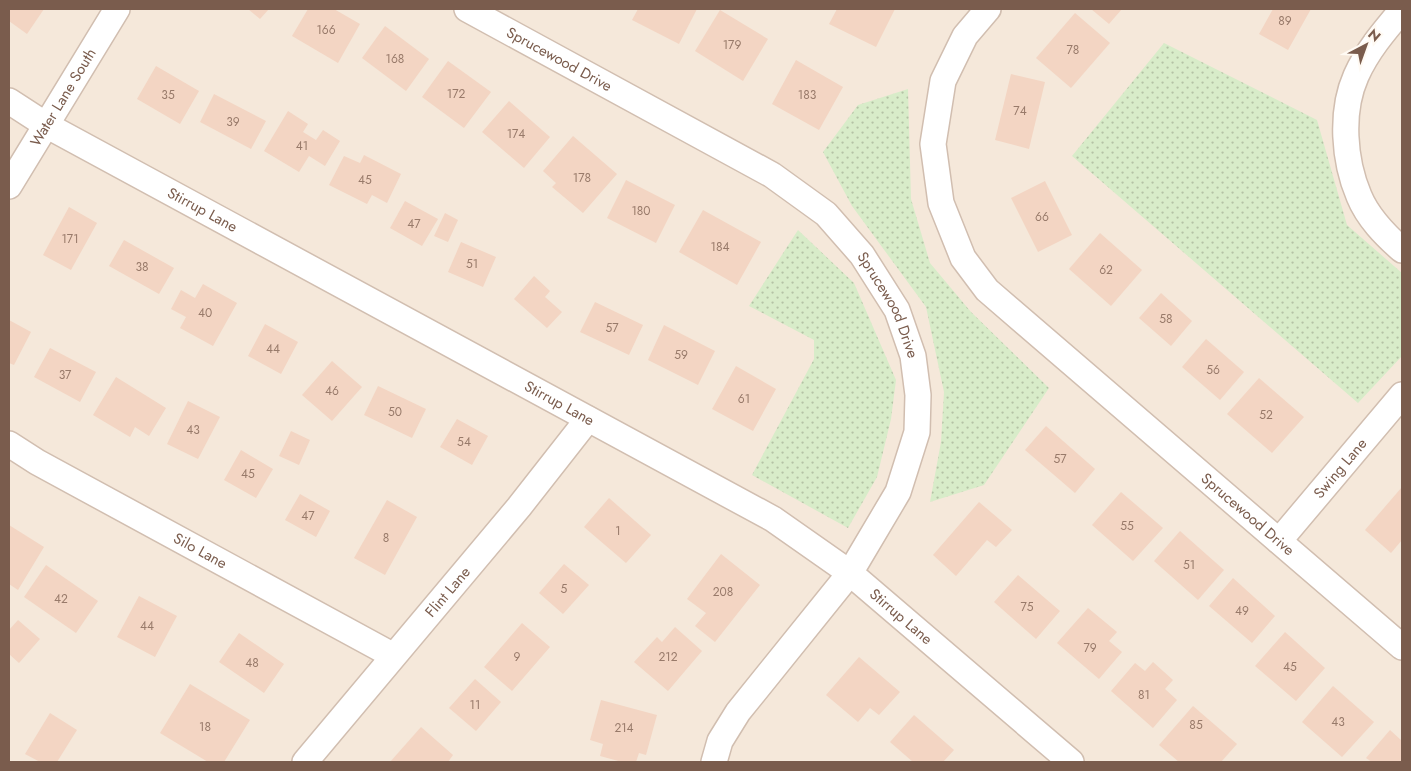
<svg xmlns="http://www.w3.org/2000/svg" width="1411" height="771" font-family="Jost,sans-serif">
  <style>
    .residential { fill: #f5e8da }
    .grass { fill: url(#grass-dots) }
    .building { fill: #f3d5c3 }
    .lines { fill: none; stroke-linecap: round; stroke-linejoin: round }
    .street-casing { stroke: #d1beb0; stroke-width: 28 }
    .street { stroke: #fff; stroke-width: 25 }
    .labels { text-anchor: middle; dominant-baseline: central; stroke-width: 4.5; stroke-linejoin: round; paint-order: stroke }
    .number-label { font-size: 12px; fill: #987a6a }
    .street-label { font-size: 15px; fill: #7a5c4d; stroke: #fffaf3 }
  </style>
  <defs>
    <pattern id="grass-dots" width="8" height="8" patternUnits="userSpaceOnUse" patternTransform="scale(1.25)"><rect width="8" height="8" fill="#d8ecc9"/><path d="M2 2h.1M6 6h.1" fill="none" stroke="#b4c2a5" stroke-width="1.8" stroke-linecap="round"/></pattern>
  </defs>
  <rect width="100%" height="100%" fill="#fdf6ec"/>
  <rect class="residential" x="9" y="9" width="1393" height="753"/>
  <g class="grass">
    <path d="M1164,43l153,77 30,105 55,48v83l-44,47 -286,-247z"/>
    <path d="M908,89l3,110 19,64 41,49 78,76 -65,97 -54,17 11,-60 3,-50 -18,-85 -74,-101 -29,-54 35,-47z"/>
    <path d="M798,230l56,53 42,97 -5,39 -14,58 -29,51 -96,-53 62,-116v-19l-65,-34z"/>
  </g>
  <g class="building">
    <path d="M9,9h35l-17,25 -18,-13z"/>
    <path d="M248,9h21l-9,10z"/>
    <path d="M308,9h26l26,15 -22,39 -46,-27z"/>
    <path d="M638,9h59l-18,35 -47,-24z"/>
    <path d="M837,9h58l-19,38 -47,-23z"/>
    <path d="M1091,9h31l-13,15z"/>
    <path d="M1273,9h38l-23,41 -29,-16z"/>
    <path d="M720,10l48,29 -25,42 -48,-30z"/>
    <path d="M1075,13l35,30 -39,45 -35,-30z"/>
    <path d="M385,26l44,33 -23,32 -44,-33z"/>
    <path d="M796,60l47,27 -24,43 -47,-26z"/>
    <path d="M448,61l43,31 -27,36 -42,-31z"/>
    <path d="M156,66l43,25 -19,33 -43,-25z"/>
    <path d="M1011,74l34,8 -16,67 -34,-9z"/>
    <path d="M214,94l52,27 -15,28 -51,-27z"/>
    <path d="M509,101l41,36 -26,31 -42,-36z"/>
    <path d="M288,111l20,13 -5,8 13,8 7,-10 17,11 -15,25 -16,-10 -10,16 -35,-21z"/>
    <path d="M573,136l44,38 -34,39 -31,-26 4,-4 -13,-12z"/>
    <path d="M364,155l37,19 -14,29 -15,-8 -5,9 -38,-19 15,-29 16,7z"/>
    <path d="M626,180l49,25 -19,38 -49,-25z"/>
    <path d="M1045,181l27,54 -34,17 -27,-54z"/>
    <path d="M405,201l33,18 -16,27 -32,-18z"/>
    <path d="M69,207l28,16 -26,47 -28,-15z"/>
    <path d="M703,210l58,32 -24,43 -58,-33z"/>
    <path d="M445,213l13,7 -10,22 -14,-6z"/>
    <path d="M1100,233l42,37 -31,36 -42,-37z"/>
    <path d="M124,240l50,28 -15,26 -50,-28z"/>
    <path d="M461,242l35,15 -13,30 -35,-15z"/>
    <path d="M534,276l16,15 -5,6 17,15 -15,16 -33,-29z"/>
    <path d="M203,284l34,19 -24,43 -33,-18 6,-11 -15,-8 10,-19 14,8z"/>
    <path d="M1161,293l31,28 -21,25 -32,-28z"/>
    <path d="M595,302l48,23 -14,30 -49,-23z"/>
    <path d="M9,320l22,12 -17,33 -5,-2z"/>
    <path d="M265,324l33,18 -17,32 -33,-18z"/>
    <path d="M664,325l51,26 -17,34 -50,-25z"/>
    <path d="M1206,339l38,33 -24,28 -38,-33z"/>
    <path d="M50,348l46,24 -16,30 -46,-25z"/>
    <path d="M332,361l30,26 -30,34 -30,-26z"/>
    <path d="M736,366l40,23 -23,42 -41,-22z"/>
    <path d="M116,377l50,31 -17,28 -14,-9 -5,10 -37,-22z"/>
    <path d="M1259,378l45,39 -32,36 -45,-39z"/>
    <path d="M378,386l48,23 -14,29 -48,-23z"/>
    <path d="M188,401l32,16 -22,42 -31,-15z"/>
    <path d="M457,419l31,17 -16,29 -32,-18z"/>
    <path d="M1046,426l49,43 -20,24 -50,-43z"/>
    <path d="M291,431l19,9 -11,25 -20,-9z"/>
    <path d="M241,450l32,19 -17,29 -32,-18z"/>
    <path d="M1402,487v53l-11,13 -26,-23z"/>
    <path d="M1121,492l42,36 -30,33 -41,-36z"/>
    <path d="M300,494l30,17 -14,26 -31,-17z"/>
    <path d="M609,498l42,37 -25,28 -42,-36z"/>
    <path d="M387,500l30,17 -32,58 -31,-17z"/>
    <path d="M979,502l33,28 -16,17 -9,-7 -31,36 -23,-21z"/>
    <path d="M9,525l35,22 -26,43 -9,-6z"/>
    <path d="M1180,531l44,39 -26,30 -44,-39z"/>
    <path d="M721,554l39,31 -45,57 -20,-16 11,-13 -19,-14z"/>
    <path d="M564,564l25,21 -26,29 -24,-21z"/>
    <path d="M46,565l52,36 -22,32 -52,-36z"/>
    <path d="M1018,575l42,36 -24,28 -42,-37z"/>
    <path d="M1233,578l42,38 -23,27 -43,-37z"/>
    <path d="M139,596l38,20 -22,41 -38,-20z"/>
    <path d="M1088,608l29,24 -8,9 13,11 -23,27 -42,-36z"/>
    <path d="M18,620l22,19 -21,24 -10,-9v-24z"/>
    <path d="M522,623l28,24 -38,44 -28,-24z"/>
    <path d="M675,627l27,24 -34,40 -34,-29 23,-25 5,5z"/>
    <path d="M1285,632l40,36 -29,33 -41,-35z"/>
    <path d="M239,633l45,31 -20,29 -45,-31z"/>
    <path d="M859,657l41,35 -21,23 -9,-7 -12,14 -32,-27z"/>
    <path d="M1153,662l20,18 -8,9 12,11 -24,28 -42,-37 24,-28 10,8z"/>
    <path d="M475,679l26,23 -25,29 -27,-23z"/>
    <path d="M190,684l60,36 -26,42h-16l-48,-29z"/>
    <path d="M1333,686l41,36 -32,35 -40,-35z"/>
    <path d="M601,700l56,15 -11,40 -7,-2 -3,9h-14l-22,-6 3,-12 -13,-4z"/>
    <path d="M1193,706l44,38 -16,18h-42l-20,-17z"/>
    <path d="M50,713l27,17 -20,32h-17l-15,-8z"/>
    <path d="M914,715l40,35 -11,12h-30l-23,-20z"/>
    <path d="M421,727l32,28 -5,7h-58z"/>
    <path d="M1390,730l12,11v21h-30l-6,-4z"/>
  </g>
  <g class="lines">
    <defs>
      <g id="street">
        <path id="s1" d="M467,9l305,166 54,39 36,41 35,55 16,46 5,39 -1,37 -19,60 -48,81 -112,139 -18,29 -6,21"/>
        <path id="s2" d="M988,9l-23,27 -22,45 -10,63 8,59 22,55 24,32 415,357"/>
        <path d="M1402,10c-17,20 -35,41 -46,66 -16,36 -12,85 3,120 9,22 26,39 43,54"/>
        <path id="s3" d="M9,101l37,24 727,394 77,54 221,189"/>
        <path id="s4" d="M9,186l108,-177"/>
        <path id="s5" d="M9,444l28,18 355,193"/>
        <path id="s6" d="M1279,541l123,-146"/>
        <path id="s7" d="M305,762l214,-255 69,-88"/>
      </g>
    </defs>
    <use href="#street" class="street-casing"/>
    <use href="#street" class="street"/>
  </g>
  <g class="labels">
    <g class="number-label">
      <text x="1285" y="21">89</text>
      <text x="326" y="30">166</text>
      <text x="732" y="45">179</text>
      <text x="1073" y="50">78</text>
      <text x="395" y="59">168</text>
      <text x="456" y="94">172</text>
      <text x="168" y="95">35</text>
      <text x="807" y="95">183</text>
      <text x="1020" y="111">74</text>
      <text x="233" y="122">39</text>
      <text x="516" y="134">174</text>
      <text x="302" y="146">41</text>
      <text x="582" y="178">178</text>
      <text x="365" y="180">45</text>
      <text x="641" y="211">180</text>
      <text x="1042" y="217">66</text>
      <text x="414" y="224">47</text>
      <text x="70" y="239">171</text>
      <text x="720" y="247">184</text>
      <text x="472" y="264">51</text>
      <text x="142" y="267">38</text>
      <text x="1106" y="270">62</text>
      <text x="205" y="313">40</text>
      <text x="1166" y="319">58</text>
      <text x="612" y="328">57</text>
      <text x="273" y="349">44</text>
      <text x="681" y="355">59</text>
      <text x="1213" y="370">56</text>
      <text x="65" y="375">37</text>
      <text x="332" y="391">46</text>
      <text x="744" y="399">61</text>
      <text x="395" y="412">50</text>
      <text x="1266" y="415">52</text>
      <text x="193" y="430">43</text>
      <text x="464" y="442">54</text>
      <text x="1060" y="459">57</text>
      <text x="248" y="474">45</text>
      <text x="308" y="516">47</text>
      <text x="1127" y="526">55</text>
      <text x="618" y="531">1</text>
      <text x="386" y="538">8</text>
      <text x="1189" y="565">51</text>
      <text x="564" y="589">5</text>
      <text x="723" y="592">208</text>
      <text x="61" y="599">42</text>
      <text x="1027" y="607">75</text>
      <text x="1242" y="611">49</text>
      <text x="147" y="626">44</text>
      <text x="1090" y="648">79</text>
      <text x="517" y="657">9</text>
      <text x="668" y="657">212</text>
      <text x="252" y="663">48</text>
      <text x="1290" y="667">45</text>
      <text x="1144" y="695">81</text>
      <text x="475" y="705">11</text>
      <text x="1338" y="722">43</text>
      <text x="1196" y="725">85</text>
      <text x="205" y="727">18</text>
      <text x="624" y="728">214</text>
    </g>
    <g class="street-label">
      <text stroke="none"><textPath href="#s1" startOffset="105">Sprucewood Drive</textPath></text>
      <text stroke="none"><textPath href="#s4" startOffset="104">Water Lane South</textPath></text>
      <text stroke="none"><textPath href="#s3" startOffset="222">Stirrup Lane</textPath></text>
      <text stroke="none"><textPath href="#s1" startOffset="525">Sprucewood Drive</textPath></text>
      <text stroke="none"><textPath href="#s3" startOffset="628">Stirrup Lane</textPath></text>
      <text stroke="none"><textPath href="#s6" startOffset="95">Swing Lane</textPath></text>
      <text stroke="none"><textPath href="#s2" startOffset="652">Sprucewood Drive</textPath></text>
      <text stroke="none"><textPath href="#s5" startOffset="219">Silo Lane</textPath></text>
      <text stroke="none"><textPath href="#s7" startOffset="222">Flint Lane</textPath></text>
      <text stroke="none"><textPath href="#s3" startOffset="1032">Stirrup Lane</textPath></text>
    </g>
  </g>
  <rect width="1411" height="771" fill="none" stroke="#7a5c4d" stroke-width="20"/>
  <g transform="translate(1366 45) rotate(41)" stroke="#fffaf3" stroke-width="4" paint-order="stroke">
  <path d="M0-4L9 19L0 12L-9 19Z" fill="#7a5c4d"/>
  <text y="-8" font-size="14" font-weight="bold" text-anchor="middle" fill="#7a5c4d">N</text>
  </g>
</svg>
